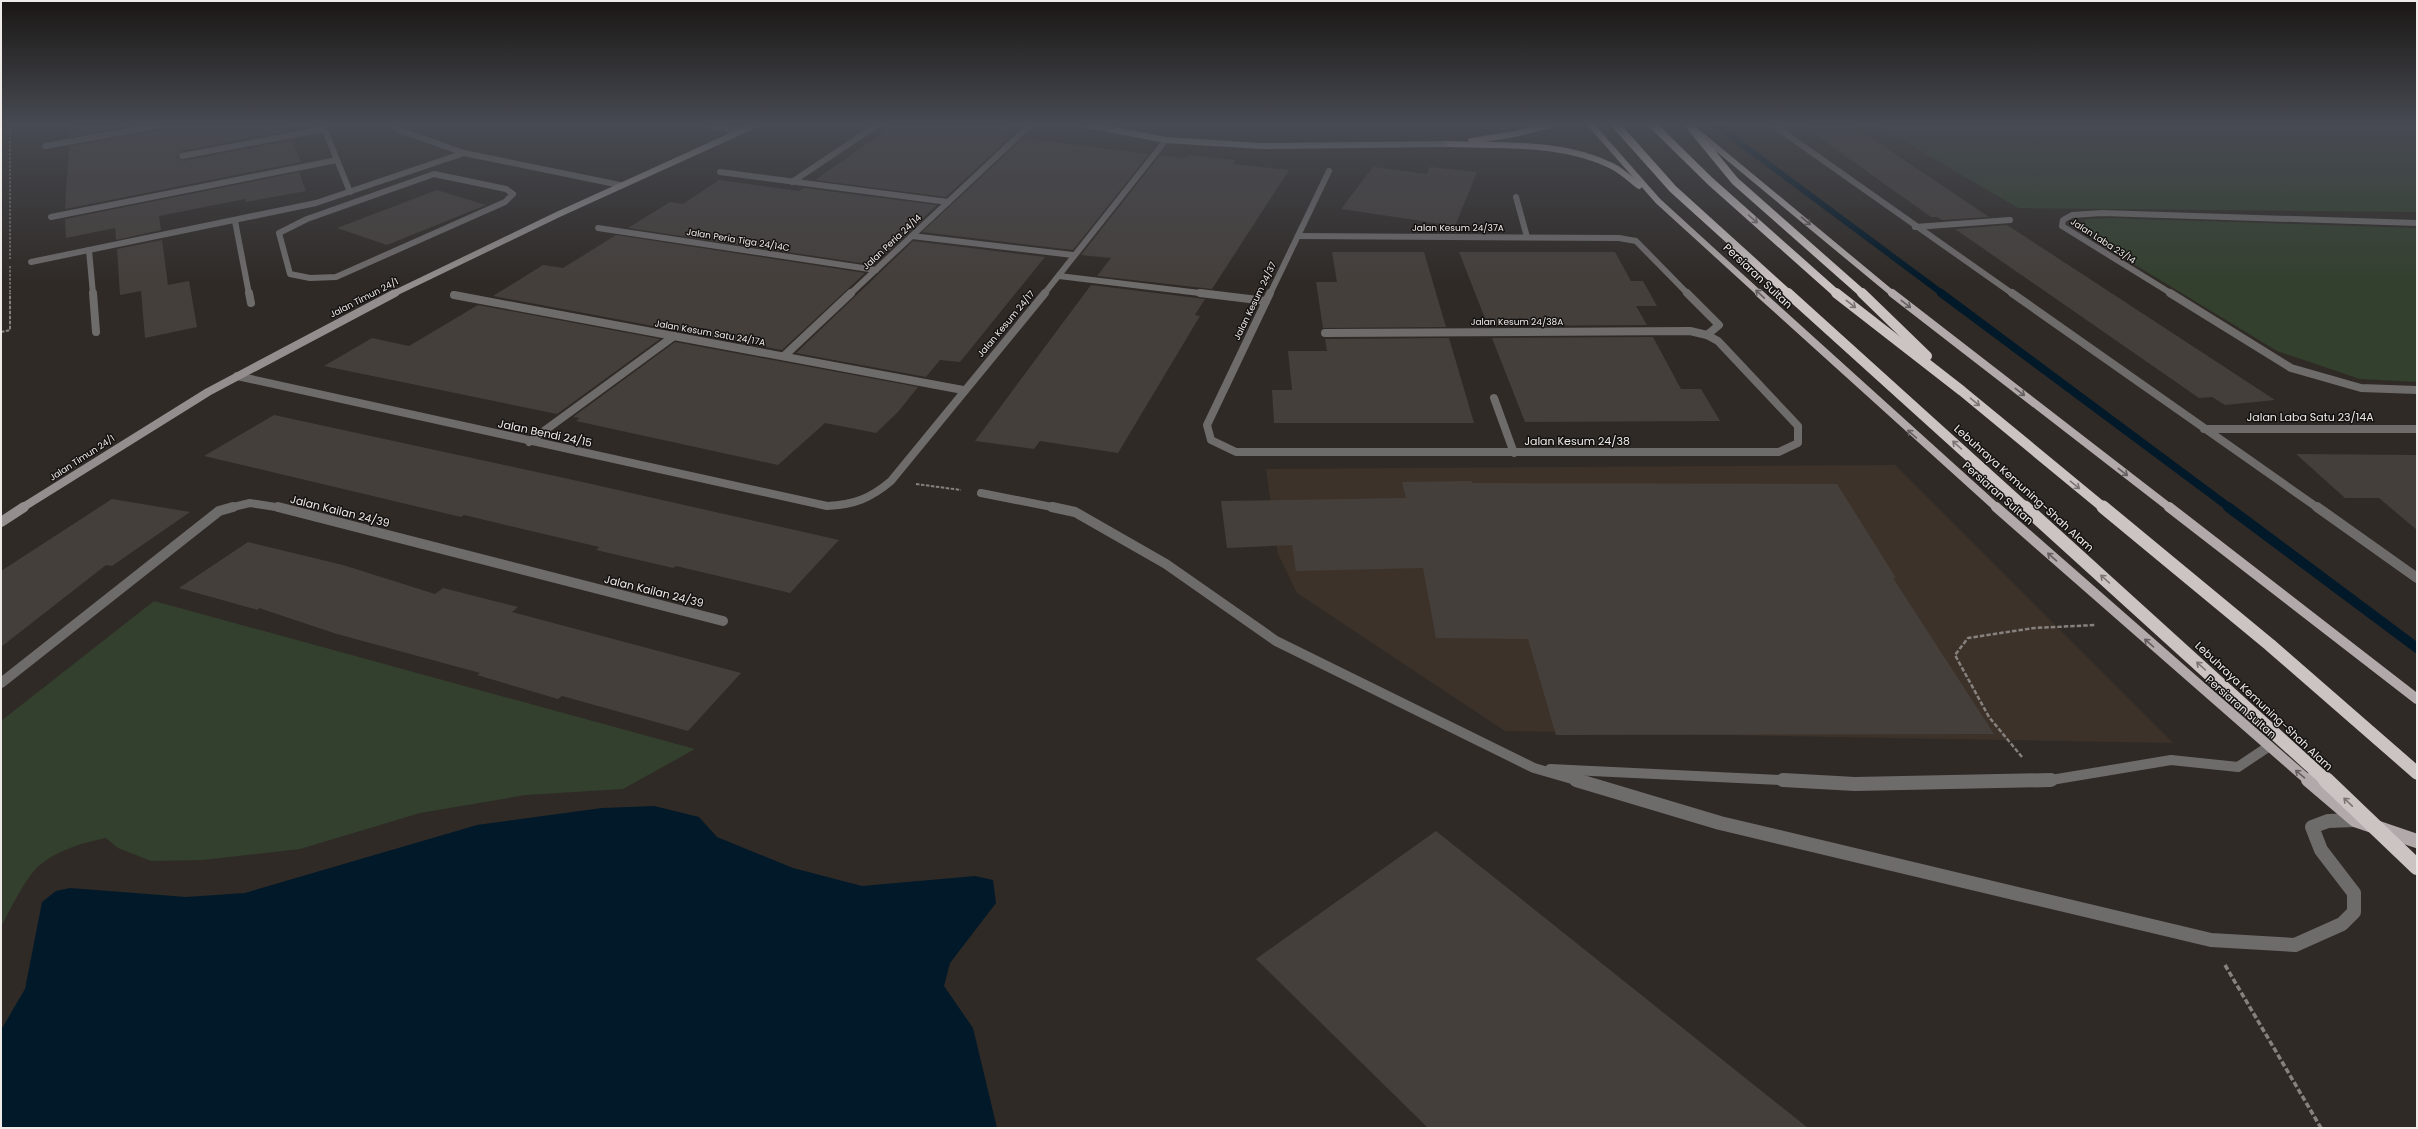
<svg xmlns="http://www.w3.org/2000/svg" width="2418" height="1129" font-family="Poppins,sans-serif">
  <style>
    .built { fill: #3c322a }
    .green { fill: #33402e }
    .water { fill: #021929 }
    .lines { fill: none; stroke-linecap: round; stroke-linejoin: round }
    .stream-far2 { stroke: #021929; stroke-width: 6 }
    .stream-far1 { stroke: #021929; stroke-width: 8 }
    .stream { stroke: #021929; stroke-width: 10 }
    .building { fill: #453f3b }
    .path-far3 { stroke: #86817e; stroke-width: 1.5; stroke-dasharray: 2.5 1.5; stroke-linecap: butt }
    .path-far2 { stroke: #86817e; stroke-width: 2; stroke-dasharray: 3.5 1.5; stroke-linecap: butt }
    .path-far1 { stroke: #86817e; stroke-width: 2.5; stroke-dasharray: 4.5 2; stroke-linecap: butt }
    .path { stroke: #86817e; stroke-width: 3.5; stroke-dasharray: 5.5 2.5; stroke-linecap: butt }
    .lane-far3 { stroke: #6e6b6b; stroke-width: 6 }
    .lane-far2 { stroke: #6e6b6b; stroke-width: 8 }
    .lane-far1 { stroke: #6e6b6b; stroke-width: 10 }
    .lane { stroke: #6e6b6b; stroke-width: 14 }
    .street-far2 { stroke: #6e6b6b; stroke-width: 6 }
    .street-far1 { stroke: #6e6b6b; stroke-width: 8 }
    .street { stroke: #6e6b6b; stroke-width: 10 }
    .secondary-far2 { stroke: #948f8e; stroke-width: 6 }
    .secondary-far1 { stroke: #948f8e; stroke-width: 8 }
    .secondary { stroke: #948f8e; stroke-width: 10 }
    .primary-far3 { stroke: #b2aaaa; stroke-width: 6 }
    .primary-far2 { stroke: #b2aaaa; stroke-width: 8 }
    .primary-far1 { stroke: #b2aaaa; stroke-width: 10 }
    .primary { stroke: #b2aaaa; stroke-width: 14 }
    .highway-far2 { stroke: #ccc3c3; stroke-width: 8 }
    .highway-far1 { stroke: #ccc3c3; stroke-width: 10 }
    .highway { stroke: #ccc3c3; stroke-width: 13 }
    .highway-bridge-far3 { stroke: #ccc3c3; stroke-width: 8 }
    .highway-bridge-far2 { stroke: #ccc3c3; stroke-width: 10 }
    .highway-bridge-far1 { stroke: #ccc3c3; stroke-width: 13 }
    .highway-bridge { stroke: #ccc3c3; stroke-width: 16 }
    .oneway { stroke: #7a7473 }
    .oneway2 { stroke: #645e5e }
    .labels { text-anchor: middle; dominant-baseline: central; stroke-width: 3; stroke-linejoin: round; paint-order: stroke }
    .far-street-label { font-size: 9px; fill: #efebe9; stroke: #151311 }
    .street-label { font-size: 11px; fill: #efebe9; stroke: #151311 }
  </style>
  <rect width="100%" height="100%" fill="#2f2a26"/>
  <path class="built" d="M1895,465l278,278 -668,-12 -208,-138 -19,-39 -12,-85z"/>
  <g class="green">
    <path d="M1877,125h540v87l-399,-4z"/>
    <path d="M2109,218l308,10v154l-57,-3 -83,-28 -196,-119 -4,-7 10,-6z"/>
    <path d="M154,601l541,148 -72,40 -97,6 -106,18 -120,36 -97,11 -52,1 -33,-13 -12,-10c-21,4 -48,12 -65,26 -15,12 -31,46 -40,63v-206z"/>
  </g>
  <path class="water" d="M654,806l45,11 18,20 76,31 69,18 113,-10 18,4 3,23 -46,60 -6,23 29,42 24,100h-996v-98l24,-41 17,-87 14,-11 14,-3 116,9 59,-4 232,-68 125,-17z"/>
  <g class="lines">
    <path class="stream-far2" d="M1716,125l227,169"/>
    <path class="stream-far1" d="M1941,293l289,215"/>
    <path class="stream" d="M2228,507l189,141"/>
  </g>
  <g class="building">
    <path d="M70,125h63l-63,12z"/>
    <path d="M167,125h119l3,6 -108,20 -4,6 6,4 109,-21 9,22 -236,47 4,-63 94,-16z"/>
    <path d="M894,125h120l-13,11 9,1 -64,60 -131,-17z"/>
    <path d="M1802,125h50l137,92 -47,3 -5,-3h-6z"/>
    <path d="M1023,138l126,16 -76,96 -151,-18z"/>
    <path d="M1160,155l26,3 3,-3 47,5 -3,4 56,6 -77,119 -115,-13 14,-18 -30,-3z"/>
    <path d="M1373,167l54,7 3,-7 47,5 -22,54 -114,-17z"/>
    <path d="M299,172l7,19 -60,11 -1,-3 -86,17 2,14 -45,10 -1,-12 -49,10 -1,-19z"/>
    <path d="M719,180l80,11 5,-3 133,17 -63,60 -246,-37 42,-26 13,2z"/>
    <path d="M437,190l49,15 -99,40 -50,-17z"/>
    <path d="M2007,225l40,26 228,149 -50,5 -13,-8 -13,1 -244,-169z"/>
    <path d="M616,235l249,38 -83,77 -289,-54 50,-31 20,3z"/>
    <path d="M162,240l6,45 21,-4 8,46 -52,11 -4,-47 -21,4 -3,-46z"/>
    <path d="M913,241l132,16 -85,105 -20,-2 -14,17 -130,-24z"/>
    <path d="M1332,252h92l22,75 -123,1 -7,-46h21z"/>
    <path d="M1459,252h156l16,29h12l14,25h-21l11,19 -159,1z"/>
    <path d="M1091,285l114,14 -10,16 5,1 -82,137 -78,-12 -6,8 -59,-8z"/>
    <path d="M478,305l182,34 -103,75 -233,-48 48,-28 37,8z"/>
    <path d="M1653,337l28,52h20l19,32 -195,1 -33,-84z"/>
    <path d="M1449,338l25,85h-200l-2,-33h20l-4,-39h39l-2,-12z"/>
    <path d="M675,342l243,45 -20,25 -22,21 -51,-10 -47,42 -202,-44 4,-3 -7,-1z"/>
    <path d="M274,415l313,68 252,57 -49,53 -114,-27 -3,2 -77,-18 3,-3 -135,-32 -3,2 -257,-61z"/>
    <path d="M2296,454l121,1v75l-38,-32h-34z"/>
    <path d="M1472,481l1,2 364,1 59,94h-3l101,156 -438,1 -28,-96 -92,-1 -13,-70 -127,3 -4,-26 -65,3 -6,-47 185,-3 -4,-16z"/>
    <path d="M112,499l78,13 -78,54 -6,-1 -105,82v-76z"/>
    <path d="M248,542l95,23 92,29 8,-6 75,19 -6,5 229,61 -53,58 -126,-35 -4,3 -81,-24 3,-2 -143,-39 -78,-26 -1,2 -79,-22z"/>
    <path d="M1436,831l372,297h-380l-172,-169z"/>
  </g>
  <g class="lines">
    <g class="path-far3">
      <path d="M10,125v134"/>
      <path d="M10,266v28"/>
    </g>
    <g class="path-far2">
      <path d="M1,332l9,-2v-37"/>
      <path d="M916,484l45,6"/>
    </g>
    <path class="path-far1" d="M2022,757l-33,-40 -34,-62 13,-17 66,-10 62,-3"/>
    <path class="path" d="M2225,965l96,163"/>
    <g class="lane-far3">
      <path d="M323,125l27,67"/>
      <path d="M708,125l31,7"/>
      <path d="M45,146l117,-21"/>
      <path d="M182,156l143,-27"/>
      <path d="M434,174l72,15 7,5 -8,8 -169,75 -26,1 -20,-4 -11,-41 28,-14z"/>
      <path d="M51,217l286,-57"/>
      <path d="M235,221l14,73"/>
      <path d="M912,236l161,19"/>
      <path d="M1619,238l17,3 52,53"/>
      <path d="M89,250l4,44"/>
      <path d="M31,262l285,-59 148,-50"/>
    </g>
    <g class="lane-far2">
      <path d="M93,293l3,39"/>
      <path d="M249,293l2,10"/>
      <path d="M1687,293l32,32 -12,10"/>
      <path d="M1494,398l20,55"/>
      <path d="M529,442l145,-106"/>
      <path d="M981,493l76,15"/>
    </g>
    <g class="lane-far1">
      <path d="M1052,507l23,5 91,52 110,77 258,127 45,13"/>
      <path d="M1550,769l253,12"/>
      <path d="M2045,781l126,-21 67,7 30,-20"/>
    </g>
    <g class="lane">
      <path d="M1576,780l144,43 491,117 84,5 47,-21 12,-12v-19l-33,-43 -9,-23 16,-6 27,-1"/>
      <path d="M1783,780l72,4 196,-4"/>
    </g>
    <g class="street-far2">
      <path d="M393,125l6,5 65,23 156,32"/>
      <path d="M1773,125l240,169"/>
      <path d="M720,172l228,30"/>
      <path d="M792,182l85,-57"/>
      <path d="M1516,197l11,40"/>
      <path d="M1915,227l95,-7"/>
      <path d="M598,228l278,42"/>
      <path d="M1298,236l321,2"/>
      <path d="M1059,276l149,18"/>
      <path d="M850,294l180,-169"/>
      <path d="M1044,294l122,-154"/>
      <path d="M1270,294l59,-123"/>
      <path d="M2172,294l-110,-68 1,-6 9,-5 30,-2 315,10"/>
    </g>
    <g class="street-far1">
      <path d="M1200,293l66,8"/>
      <path d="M1270,293l-63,132 4,15 25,12h543l19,-9v-17l-80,-85 -11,-6 -17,-4 -365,2"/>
      <path d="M2012,293l306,215"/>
      <path d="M2170,293l121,75 70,20 56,2"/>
      <path d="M454,295l509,95"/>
      <path d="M784,356l67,-63"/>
      <path d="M237,376l590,130c27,-1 44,-8 64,-25l154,-188"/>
      <path d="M2204,429h213"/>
      <path d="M229,508l21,-5 32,5"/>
    </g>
    <g class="street">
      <path d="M278,507l445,114"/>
      <path d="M2317,507l100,71"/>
      <path d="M1,683l218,-172 14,-4"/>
    </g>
    <g class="secondary-far2">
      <path d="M1087,125l79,15 95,6 188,-2"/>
      <path d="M393,294l166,-80 196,-89"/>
    </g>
    <path class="secondary-far1" d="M22,508l186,-116 187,-99"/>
    <path class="secondary" d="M1,522l23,-15"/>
    <g class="primary-far3">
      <path d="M1591,125l67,76 102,93"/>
      <path d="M1695,130l198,164"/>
      <path d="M1471,141l44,-7 35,-9"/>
      <path d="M1449,144c54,2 113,-3 163,22 10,5 18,13 27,20"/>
    </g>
    <g class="primary-far2">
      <path d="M1759,293l238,215"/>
      <path d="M1892,293l278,215"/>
    </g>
    <g class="primary-far1">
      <path d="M1996,507l313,274"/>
      <path d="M2169,507l248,192"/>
    </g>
    <path class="primary" d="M2308,780l47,40 62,21"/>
    <g class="highway-far2">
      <path d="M1653,125l57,56 127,113"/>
      <path d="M1689,125l46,56 128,113"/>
    </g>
    <g class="highway-far1">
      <path d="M1836,293l126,98 142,117"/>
      <path d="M1862,293l65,63"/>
    </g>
    <path class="highway" d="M2103,507l167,138 147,128"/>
    <path class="highway-bridge-far3" d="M1616,125l57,64 116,105"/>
    <path class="highway-bridge-far2" d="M1788,293l238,215"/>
    <path class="highway-bridge-far1" d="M2025,507l302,274"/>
    <path class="highway-bridge" d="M2326,780l91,87"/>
  </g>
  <defs><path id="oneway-shaft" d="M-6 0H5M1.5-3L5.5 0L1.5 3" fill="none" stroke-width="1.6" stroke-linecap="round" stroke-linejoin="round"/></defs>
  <g class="oneway">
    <use href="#oneway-shaft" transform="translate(1753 219) rotate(42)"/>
    <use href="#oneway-shaft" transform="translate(1851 304) rotate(38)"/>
    <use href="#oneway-shaft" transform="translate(1975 402) rotate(39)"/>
    <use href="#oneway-shaft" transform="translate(1957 445) rotate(-138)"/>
    <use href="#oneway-shaft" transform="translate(2075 485) rotate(39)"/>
    <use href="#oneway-shaft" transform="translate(2105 579) rotate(-138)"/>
    <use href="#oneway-shaft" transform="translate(2201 666) rotate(-138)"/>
    <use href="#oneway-shaft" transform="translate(2348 802) rotate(-136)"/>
  </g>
  <g class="oneway2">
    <use href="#oneway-shaft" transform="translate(1806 221) rotate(40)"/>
    <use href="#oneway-shaft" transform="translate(1760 294) rotate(-137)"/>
    <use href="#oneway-shaft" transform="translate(1906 304) rotate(38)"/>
    <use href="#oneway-shaft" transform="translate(2020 392) rotate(38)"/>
    <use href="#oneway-shaft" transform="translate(1912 434) rotate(-138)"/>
    <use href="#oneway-shaft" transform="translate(2123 472) rotate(38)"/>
    <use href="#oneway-shaft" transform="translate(2052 557) rotate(-139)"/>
    <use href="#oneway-shaft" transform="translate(2149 643) rotate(-139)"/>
    <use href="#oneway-shaft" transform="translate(2300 774) rotate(-140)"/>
  </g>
  <linearGradient id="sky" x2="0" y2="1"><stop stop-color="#1a1715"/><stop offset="0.44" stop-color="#474a52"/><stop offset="1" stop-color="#474a52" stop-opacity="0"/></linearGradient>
  <rect width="2418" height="283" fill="url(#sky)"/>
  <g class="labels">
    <g class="far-street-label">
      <text x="1458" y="228">Jalan Kesum 24/37A</text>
      <text transform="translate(738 240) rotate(9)">Jalan Peria Tiga 24/14C</text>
      <text transform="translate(2103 241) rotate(33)">Jalan Laba 23/14</text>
      <text transform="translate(892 242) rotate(-43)">Jalan Peria 24/14</text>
      <text transform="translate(364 298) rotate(-27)">Jalan Timun 24/1</text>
      <text transform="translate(1255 301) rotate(-64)">Jalan Kesum 24/37</text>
      <text x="1517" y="322">Jalan Kesum 24/38A</text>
      <text transform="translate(1006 324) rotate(-50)">Jalan Kesum 24/17</text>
      <text transform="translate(710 333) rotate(10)">Jalan Kesum Satu 24/17A</text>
      <text transform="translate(82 458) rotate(-33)">Jalan Timun 24/1</text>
    </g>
    <g class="street-label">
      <text transform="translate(1758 276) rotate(43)">Persiaran Sultan</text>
      <text x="2310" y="417">Jalan Laba Satu 23/14A</text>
      <text transform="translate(545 433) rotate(12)">Jalan Bendi 24/15</text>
      <text x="1577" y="441">Jalan Kesum 24/38</text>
      <text transform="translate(2024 488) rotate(42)">Lebuhraya Kemuning-Shah Alam</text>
      <text transform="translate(1998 493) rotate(41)">Persiaran Sultan</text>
      <text transform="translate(340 511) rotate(14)">Jalan Kailan 24/39</text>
      <text transform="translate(654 591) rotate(14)">Jalan Kailan 24/39</text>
      <text transform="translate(2264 706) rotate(43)">Lebuhraya Kemuning-Shah Alam</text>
      <text transform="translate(2241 707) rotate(41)">Persiaran Sultan</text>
    </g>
  </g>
  <rect width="2418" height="1129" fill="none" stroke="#efebe9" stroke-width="4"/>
</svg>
